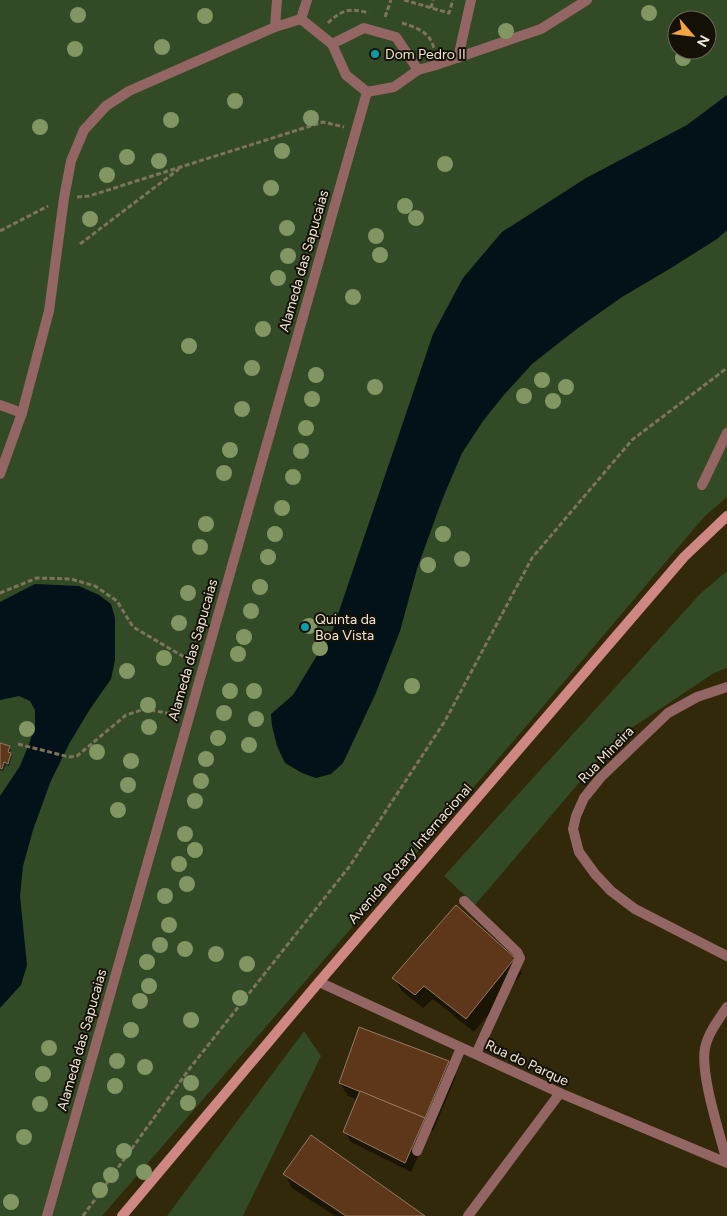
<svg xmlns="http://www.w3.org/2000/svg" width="727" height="1216" font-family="Figtree,sans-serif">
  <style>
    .green { fill: #324a26; fill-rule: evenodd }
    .water { fill: #021218 }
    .shadow { fill: #0007 }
    .building { fill: #5e371a; stroke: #967965 }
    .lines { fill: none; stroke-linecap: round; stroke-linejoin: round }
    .path { stroke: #7d745b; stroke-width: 3; stroke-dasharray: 5 2.5; stroke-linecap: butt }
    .lane { stroke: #936663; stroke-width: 10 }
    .street { stroke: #936663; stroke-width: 10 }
    .secondary { stroke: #cf8783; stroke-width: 10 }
    .tree { fill: #829664 }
    .culture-dot { fill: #0f9aa8; stroke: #161106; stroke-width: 2 }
    .labels { text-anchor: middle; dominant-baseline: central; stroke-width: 4; stroke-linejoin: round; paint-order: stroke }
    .poi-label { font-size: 14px; fill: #eee7d6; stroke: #161106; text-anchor: start }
    .street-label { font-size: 14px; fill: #eee7d6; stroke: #161106 }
  </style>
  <rect width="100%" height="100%" fill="#32280a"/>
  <g class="green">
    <path d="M0,0h727v497l-23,20 -187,220 -415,479h-102zM677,20h30v30h-30z"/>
    <path d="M727,571v97l-13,5 -96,64 -143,168 -31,-29 256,-282z"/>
    <path d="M304,1031l17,25 -78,160h-76z"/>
  </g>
  <g class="water">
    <path d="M727,95v135l-10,9 -46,29 -49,29 -44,31 -46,36 -29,32 -20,25 -21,32 -20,47 -25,69 -17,62 -25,64 -32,68 -12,11 -15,4 -14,-5 -17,-10 -8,-17 -5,-20 -1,-12 22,-19 40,-66 100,-295 30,-56 39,-46 84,-54 101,-53z"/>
    <path d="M35,584l44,2 20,9 12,9 4,14v42l-4,19 -21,30 -21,35 -19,39 -17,47 -10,36 -3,30 7,69 -6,20 -21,23v-212l20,-30 9,-22 6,-18v-16l-5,-9 -11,-5 -19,4v-98z"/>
  </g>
  <g class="shadow">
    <path d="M0,744l9,3 2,3 -2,4 3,3 -3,9 -3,-1 -3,6 -3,-1z"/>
    <path d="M514,959l8,14 -48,59 -41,-33 -10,9 -21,-17 -8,-13z"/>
    <path d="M448,1062l8,14 -23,55 -3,-1 -19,42 -60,-30 -6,-10 13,-32 -10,-4 -8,-13z"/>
    <path d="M285,1174l138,42h-88l-43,-28z"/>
  </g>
  <g class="building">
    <path d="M0,743l10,3 -2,6 3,1 -3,11 -4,-2 -2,7 -2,-1z"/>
    <path d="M456,905l59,53 -49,61 -42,-33 -9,9 -23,-17z"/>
    <path d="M359,1027l90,34 -24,57 -86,-35z"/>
    <path d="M360,1091l65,27 -20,45 -62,-31z"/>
    <path d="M311,1135l114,81h-79l-63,-42z"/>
  </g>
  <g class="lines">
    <g class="path">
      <path d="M404,0l45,13 4,-13"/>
      <path d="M431,8l2,-8"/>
      <path d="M385,17l6,-17"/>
      <path d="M328,23c14,-14 23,-15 41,-10"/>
      <path d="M402,23c14,4 30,10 32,27"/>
      <path d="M77,197l12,-1 234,-74 21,5"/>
      <path d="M0,231l48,-25"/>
      <path d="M80,244l99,-75"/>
      <path d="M0,593l37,-15 34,1 24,7 22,15 16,26 58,34"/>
      <path d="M18,744l51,13 8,-1 49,-41 19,-6 32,6"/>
      <path d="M83,1216l107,-148 159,-201 96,-146 87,-163 100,-118 95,-72"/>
    </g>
    <g class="lane">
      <path d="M301,19l6,-19"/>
      <path d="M458,58l13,-58"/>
      <path d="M464,901l53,51 3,6 -44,96"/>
      <path d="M417,1151l44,-103"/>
    </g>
    <g class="street">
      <path d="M275,27l2,-27"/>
      <path d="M332,44l32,-16 32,9 22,33"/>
      <path d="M0,405l22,8"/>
      <path d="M0,474l22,-61 27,-102 15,-113 7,-37 13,-31 22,-24 23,-15 146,-64 26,-8 31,25 14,31 21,17 27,-5 24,-17 18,-5 105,-36 46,-29"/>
      <path d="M702,485l25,-52"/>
      <path d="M727,687l-30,10 -29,16 -67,64 -17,21 -8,18 -3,13 6,23 16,22 16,17 24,18 92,47"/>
      <path d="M319,982l241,111 167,70"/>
      <path d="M727,1007c-8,12 -19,26 -22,41 -5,27 15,86 22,114"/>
      <path d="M47,1216l320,-1124"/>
      <path d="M468,1216l92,-123"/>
    </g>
    <path class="secondary" d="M122,1216l197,-234 365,-425 43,-41"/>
  </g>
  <g class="tree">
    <circle cx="649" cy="13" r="8"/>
    <circle cx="78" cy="15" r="8"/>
    <circle cx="205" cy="16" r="8"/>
    <circle cx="506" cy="31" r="8"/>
    <circle cx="162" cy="47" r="8"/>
    <circle cx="75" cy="49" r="8"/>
    <circle cx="683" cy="58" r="8"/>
    <circle cx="235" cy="101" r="8"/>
    <circle cx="311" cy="118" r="8"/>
    <circle cx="171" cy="120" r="8"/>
    <circle cx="40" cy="127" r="8"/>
    <circle cx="282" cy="151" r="8"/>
    <circle cx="127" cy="157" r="8"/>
    <circle cx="159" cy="161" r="8"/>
    <circle cx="445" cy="164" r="8"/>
    <circle cx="107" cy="175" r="8"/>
    <circle cx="271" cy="188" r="8"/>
    <circle cx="405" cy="206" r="8"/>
    <circle cx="416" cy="218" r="8"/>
    <circle cx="90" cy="219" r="8"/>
    <circle cx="287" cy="228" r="8"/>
    <circle cx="376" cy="236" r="8"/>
    <circle cx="380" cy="255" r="8"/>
    <circle cx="288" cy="256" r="8"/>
    <circle cx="278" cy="278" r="8"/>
    <circle cx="353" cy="297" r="8"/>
    <circle cx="263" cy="329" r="8"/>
    <circle cx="189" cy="346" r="8"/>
    <circle cx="252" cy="368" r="8"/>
    <circle cx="316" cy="375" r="8"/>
    <circle cx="542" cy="380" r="8"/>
    <circle cx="375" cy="387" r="8"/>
    <circle cx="566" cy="387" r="8"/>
    <circle cx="524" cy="396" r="8"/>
    <circle cx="312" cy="399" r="8"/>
    <circle cx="553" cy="401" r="8"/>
    <circle cx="242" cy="409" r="8"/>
    <circle cx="306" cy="428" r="8"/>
    <circle cx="230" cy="450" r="8"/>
    <circle cx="301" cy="451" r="8"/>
    <circle cx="224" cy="473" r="8"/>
    <circle cx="293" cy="477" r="8"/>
    <circle cx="282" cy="508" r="8"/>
    <circle cx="206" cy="524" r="8"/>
    <circle cx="275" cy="534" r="8"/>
    <circle cx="443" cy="534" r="8"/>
    <circle cx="200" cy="547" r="8"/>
    <circle cx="268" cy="557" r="8"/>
    <circle cx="462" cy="559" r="8"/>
    <circle cx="428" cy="565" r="8"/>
    <circle cx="260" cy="587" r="8"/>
    <circle cx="188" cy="593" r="8"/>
    <circle cx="251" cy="611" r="8"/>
    <circle cx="179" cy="623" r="8"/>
    <circle cx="309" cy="626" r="8"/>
    <circle cx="244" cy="637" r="8"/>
    <circle cx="320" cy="648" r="8"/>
    <circle cx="238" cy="654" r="8"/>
    <circle cx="164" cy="658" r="8"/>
    <circle cx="127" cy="671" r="8"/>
    <circle cx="412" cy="686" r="8"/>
    <circle cx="230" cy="691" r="8"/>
    <circle cx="254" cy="691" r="8"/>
    <circle cx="148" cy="705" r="8"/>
    <circle cx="224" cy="713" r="8"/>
    <circle cx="256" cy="719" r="8"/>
    <circle cx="149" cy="727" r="8"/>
    <circle cx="27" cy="729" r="8"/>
    <circle cx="218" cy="738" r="8"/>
    <circle cx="249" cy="745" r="8"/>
    <circle cx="97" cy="752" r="8"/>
    <circle cx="206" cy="759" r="8"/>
    <circle cx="131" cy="761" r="8"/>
    <circle cx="201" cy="781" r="8"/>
    <circle cx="128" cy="785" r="8"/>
    <circle cx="195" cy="801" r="8"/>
    <circle cx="118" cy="810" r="8"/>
    <circle cx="185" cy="834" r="8"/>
    <circle cx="195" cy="850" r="8"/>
    <circle cx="179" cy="864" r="8"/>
    <circle cx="187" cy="884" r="8"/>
    <circle cx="165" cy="896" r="8"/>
    <circle cx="169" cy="925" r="8"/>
    <circle cx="160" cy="945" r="8"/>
    <circle cx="185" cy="949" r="8"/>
    <circle cx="216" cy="954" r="8"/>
    <circle cx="147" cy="962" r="8"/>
    <circle cx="247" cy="964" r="8"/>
    <circle cx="149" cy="986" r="8"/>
    <circle cx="240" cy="998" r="8"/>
    <circle cx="140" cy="1001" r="8"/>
    <circle cx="191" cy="1020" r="8"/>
    <circle cx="131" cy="1030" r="8"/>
    <circle cx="49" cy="1048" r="8"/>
    <circle cx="117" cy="1061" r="8"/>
    <circle cx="145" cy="1067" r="8"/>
    <circle cx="43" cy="1074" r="8"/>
    <circle cx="191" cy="1083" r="8"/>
    <circle cx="115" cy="1086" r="8"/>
    <circle cx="188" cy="1103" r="8"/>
    <circle cx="40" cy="1104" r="8"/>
    <circle cx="24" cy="1137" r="8"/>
    <circle cx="124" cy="1151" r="8"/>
    <circle cx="144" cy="1172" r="8"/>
    <circle cx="111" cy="1175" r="8"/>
    <circle cx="100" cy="1190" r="8"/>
    <circle cx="11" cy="1202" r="8"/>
  </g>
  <g class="culture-dot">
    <circle cx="375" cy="54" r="5"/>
    <circle cx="305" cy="627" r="5"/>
  </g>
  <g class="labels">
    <g class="poi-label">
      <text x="385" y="54">Dom Pedro II</text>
      <text x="315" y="619">Quinta da<tspan x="315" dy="16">Boa Vista</tspan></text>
    </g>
    <g class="street-label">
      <text transform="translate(304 261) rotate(-74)">Alameda das Sapucaias</text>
      <text transform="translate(193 650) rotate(-74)">Alameda das Sapucaias</text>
      <text transform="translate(606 755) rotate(-46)">Rua Mineira</text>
      <text transform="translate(410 854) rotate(-49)">Avenida Rotary Internacional</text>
      <text transform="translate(82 1040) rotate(-74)">Alameda das Sapucaias</text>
      <text transform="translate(527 1063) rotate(25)">Rua do Parque</text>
    </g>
  </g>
  <g transform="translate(692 35) rotate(118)"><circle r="24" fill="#161106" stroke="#6c6759"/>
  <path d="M0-4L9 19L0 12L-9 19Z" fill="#f3a443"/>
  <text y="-8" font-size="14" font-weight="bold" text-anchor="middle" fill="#eee7d6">N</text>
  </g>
</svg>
